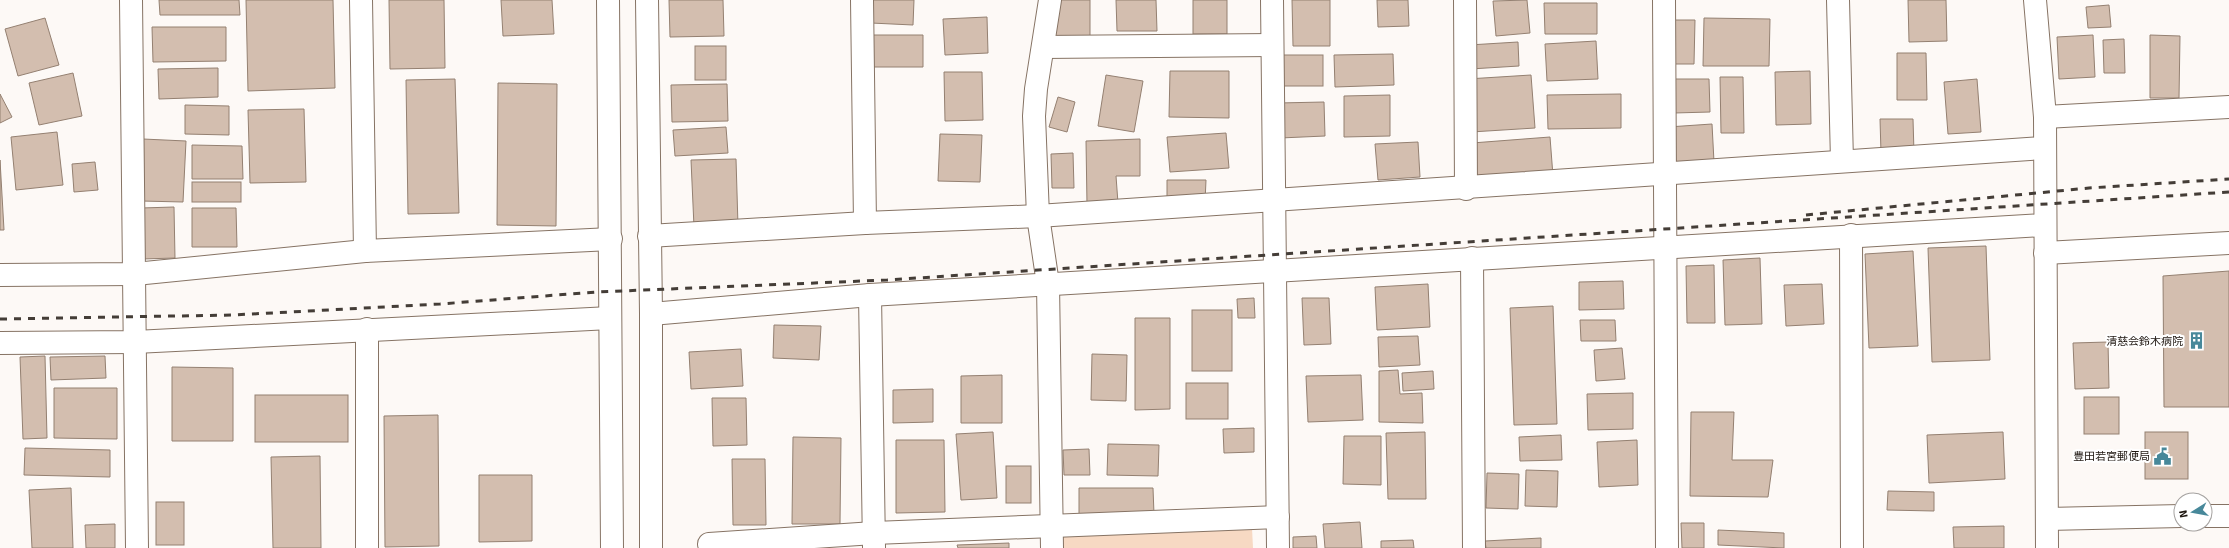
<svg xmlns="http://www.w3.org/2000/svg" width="2229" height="548" font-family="Signika,'Noto Sans JP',sans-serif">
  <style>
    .green { fill: #f7d9c3 }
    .building { fill: #d3beaf; stroke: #948071 }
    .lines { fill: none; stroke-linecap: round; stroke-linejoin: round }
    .minor-casing { stroke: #867364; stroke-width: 24 }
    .minor { stroke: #fff; stroke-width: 22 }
    .rail { stroke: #443d37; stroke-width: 3; stroke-dasharray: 7 7; stroke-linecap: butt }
    .labels { text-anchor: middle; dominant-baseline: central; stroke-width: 4; stroke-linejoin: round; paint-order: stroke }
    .poi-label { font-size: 11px; fill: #1f1711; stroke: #fff; text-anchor: end }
  </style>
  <rect width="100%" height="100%" fill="#fdf9f6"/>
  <path class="green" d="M1252,528l1,20h-194l-1,-13z"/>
  <g class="building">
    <path d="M159,0h80l1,15h-80z"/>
    <path d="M246,0h87l2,88 -87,3z"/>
    <path d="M389,0h55l1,68 -55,1z"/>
    <path d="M501,0h51l2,34 -51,2z"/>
    <path d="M669,0h54l1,36 -54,1z"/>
    <path d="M872,0h42l-1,25 -42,-2z"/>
    <rect x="1053" y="0" width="37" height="39"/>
    <path d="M1116,0h40l1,31h-40z"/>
    <rect x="1193" y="0" width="34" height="34"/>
    <path d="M1292,0h38v46h-37z"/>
    <path d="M1377,0h31l1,26 -31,1z"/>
    <path d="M1527,0l3,33 -34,3 -3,-35z"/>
    <path d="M1908,0h38l1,41 -38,1z"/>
    <path d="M1544,3h53v31h-52z"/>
    <path d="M2109,5l2,22 -23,1 -2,-21z"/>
    <path d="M987,17l1,36 -43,2 -2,-36z"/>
    <path d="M45,18l14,47 -41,11 -13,-47z"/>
    <path d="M1704,18l66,1 -1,47h-66z"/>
    <path d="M1670,20h25l-1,44h-25z"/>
    <path d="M152,27h74v34l-73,1z"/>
    <path d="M866,35h57v32h-56z"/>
    <path d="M2093,35l2,42 -36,2 -2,-42z"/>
    <path d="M2150,35l30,1 -1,62h-29z"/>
    <path d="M2124,39l1,34h-21l-1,-33z"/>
    <path d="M1596,41l2,38 -51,2 -2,-37z"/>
    <path d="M1518,42l1,24 -49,3 -1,-24z"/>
    <rect x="695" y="46" width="31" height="34"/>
    <path d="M1897,53h29l1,47h-30z"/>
    <path d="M1393,54l1,31 -59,2 -1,-32z"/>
    <rect x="1277" y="55" width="46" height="31"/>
    <path d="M218,68v29l-59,2 -1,-30z"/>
    <path d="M1170,71h59v47l-60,-1z"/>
    <path d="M1810,71l1,53 -35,1 -1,-53z"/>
    <path d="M944,72h38l1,48 -38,1z"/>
    <path d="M73,73l9,43 -43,9 -10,-42z"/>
    <path d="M1106,75l37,6 -9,51 -36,-6z"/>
    <path d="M1531,75l4,53 -64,4 -4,-53z"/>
    <path d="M1720,77h23l1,56h-23z"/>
    <path d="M455,79l4,134 -51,1 -2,-134z"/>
    <path d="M1673,79h36l1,33 -36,1z"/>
    <path d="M1977,79l4,53 -33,2 -4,-52z"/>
    <path d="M498,83l59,1 -1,142 -59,-1z"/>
    <path d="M727,84l1,37 -56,1 -1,-37z"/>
    <path d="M0,94l12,23 -12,6z"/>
    <path d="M1621,94v34l-73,1 -1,-34z"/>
    <path d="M1390,95v41l-46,1v-41z"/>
    <path d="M1058,97l17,5 -8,30 -18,-5z"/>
    <path d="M1324,102l1,34 -45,2 -2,-35z"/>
    <path d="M185,105l44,1v29l-44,-1z"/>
    <path d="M304,109l2,73 -56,1 -2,-73z"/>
    <path d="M1880,119h33l1,34h-33z"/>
    <path d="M1712,124l2,38 -43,3 -3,-38z"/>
    <path d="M726,127l2,26 -53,3 -2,-26z"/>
    <path d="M57,132l6,53 -47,5 -5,-53z"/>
    <path d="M1226,133l3,35 -59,4 -3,-35z"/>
    <path d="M940,134l42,1 -2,47 -42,-1z"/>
    <path d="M1550,137l3,39 -78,5 -3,-38z"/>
    <path d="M143,139l43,2 -3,61 -42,-1z"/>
    <path d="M1140,139v37h-24l2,27 -31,2 -1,-64z"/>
    <path d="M1418,142l2,35 -42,3 -3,-36z"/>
    <path d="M192,145l50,1 1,33h-51z"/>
    <path d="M1073,153l1,35h-22l-1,-34z"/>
    <path d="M736,159l2,67 -44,1 -3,-67z"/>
    <path d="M0,160l4,70h-4z"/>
    <path d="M95,162l3,28 -24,2 -2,-28z"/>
    <path d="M1167,180h39l-1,22h-38z"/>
    <rect x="192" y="182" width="49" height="20"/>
    <path d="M174,207l1,51 -33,1 -1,-51z"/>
    <path d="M192,208h44l1,39h-45z"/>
    <path d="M1986,246l4,114 -58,2 -4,-114z"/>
    <path d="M1913,251l5,95 -49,2 -4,-94z"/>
    <path d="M1760,258l2,66 -37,1 -2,-65z"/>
    <path d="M1714,265l1,58h-28l-1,-57z"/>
    <path d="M2229,271v136h-65l-1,-131z"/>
    <path d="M1623,281l1,28 -45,1v-28z"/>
    <path d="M1428,284l2,43 -53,3 -2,-43z"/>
    <path d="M1822,284l2,40 -38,2 -2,-41z"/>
    <path d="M1254,298l1,20h-17l-1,-19z"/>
    <path d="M1302,298h27l2,46 -27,1z"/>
    <path d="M1553,306l4,118 -43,1 -4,-117z"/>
    <rect x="1192" y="310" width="40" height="61"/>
    <path d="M1135,318h35v91l-35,1z"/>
    <path d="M1580,320h35l1,21h-35z"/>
    <path d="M774,325l47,1 -2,34 -46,-2z"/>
    <path d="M1418,336l2,29 -41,2 -1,-30z"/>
    <path d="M2108,342l1,46 -34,1 -2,-46z"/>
    <path d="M1622,348l3,31 -29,2 -2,-31z"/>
    <path d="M741,349l2,37 -52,3 -2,-37z"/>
    <path d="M1092,354l35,1 -1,46 -35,-1z"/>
    <path d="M45,356l2,82 -24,1 -3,-82z"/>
    <path d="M105,356l1,22 -55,2 -1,-23z"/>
    <path d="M172,367l61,1v73h-61z"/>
    <path d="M1398,370l2,24 22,-1 1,30 -44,-1v-51z"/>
    <path d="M1433,371l1,18 -31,2 -1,-18z"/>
    <path d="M1002,375v48h-41v-47z"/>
    <path d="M1361,375l2,45 -55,2 -2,-46z"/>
    <rect x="1186" y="383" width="42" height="36"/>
    <path d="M54,388h63v51l-63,-1z"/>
    <path d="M933,389v33l-40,1v-33z"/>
    <path d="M1633,393v36l-45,1 -1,-36z"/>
    <rect x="255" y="395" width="93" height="47"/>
    <rect x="2084" y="397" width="35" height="37"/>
    <path d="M712,398h34l1,47 -34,1z"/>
    <path d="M1691,412h43l-2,48h41l-5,37 -78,-1z"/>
    <path d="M438,415l1,131 -54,1 -1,-131z"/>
    <path d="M1254,428v24l-30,1 -1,-24z"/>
    <path d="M993,432l4,66 -36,2 -5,-66z"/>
    <path d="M1425,432l1,67h-38l-2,-66z"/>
    <path d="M2003,432l2,47 -76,4 -2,-48z"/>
    <rect x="2145" y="432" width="43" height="47"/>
    <path d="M1561,435l1,25 -42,1 -1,-24z"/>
    <path d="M1344,436h37v49l-38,-1z"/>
    <path d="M793,437l48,1 -1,86h-48z"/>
    <path d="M896,440h48l1,72 -49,1z"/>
    <path d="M1637,440l1,45 -39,2 -2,-45z"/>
    <path d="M1108,444l51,1 -1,31 -51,-1z"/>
    <path d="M25,448l85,2v27l-86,-2z"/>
    <path d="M1089,449l1,26h-26l-1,-25z"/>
    <path d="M320,456l1,92h-48l-2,-91z"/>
    <path d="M732,459h33l1,66h-33z"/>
    <rect x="1006" y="466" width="25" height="37"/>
    <path d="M1526,470l32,1 -1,36 -32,-1z"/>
    <path d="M1487,473l32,1 -1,35 -32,-1z"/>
    <path d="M479,475h53v66l-53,1z"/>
    <path d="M71,488l2,60h-41l-3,-58z"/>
    <path d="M1079,488h74l1,26 -75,1z"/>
    <path d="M1888,491l46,1v19l-47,-1z"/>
    <rect x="156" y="502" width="28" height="43"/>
    <path d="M1360,522l2,26h-37l-2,-24z"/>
    <path d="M1681,523h23v25h-22z"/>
    <path d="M115,524v24h-29l-1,-23z"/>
    <path d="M2004,526v22h-50l-1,-21z"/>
    <path d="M1718,530l66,3v15l-66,-3z"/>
    <path d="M1316,536l1,12h-24v-11z"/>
    <path d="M1541,538v10h-55l-1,-7z"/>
    <path d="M1413,540l1,8h-33v-7z"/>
    <path d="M1009,543v5h-51l-1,-3z"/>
  </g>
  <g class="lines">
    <defs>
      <g id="minor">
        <path d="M131,0l6,548"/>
        <path d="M361,0l4,251"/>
        <path d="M608,0l4,548"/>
        <path d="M647,0l4,314v234"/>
        <path d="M862,0l3,223"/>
        <path d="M1050,0l-14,89 -2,27 4,100 10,68 4,264"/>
        <path d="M1272,0l6,548"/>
        <path d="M1465,0l1,189"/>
        <path d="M1664,0l3,548"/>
        <path d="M1838,0l4,161"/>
        <path d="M2035,0l10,117 2,431"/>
        <path d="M1043,47l229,-2"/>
        <path d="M2045,117l184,-10"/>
        <path d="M1851,235l1,313"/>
        <path d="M649,236l216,-13 173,-7 1005,-68"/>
        <path d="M2045,253l184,-10"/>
        <path d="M1472,258l2,290"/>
        <path d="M0,275l135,-1 230,-23 246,-12"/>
        <path d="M870,295l4,252"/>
        <path d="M651,314l219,-19 1174,-70"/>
        <path d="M367,329v219"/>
        <path d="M0,343l135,-1 475,-24"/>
        <path d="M2205,516h24"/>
        <path d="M2047,519l134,-3"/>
        <path d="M709,544l165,-11 404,-16"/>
      </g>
    </defs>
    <use href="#minor" class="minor-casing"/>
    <use href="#minor" class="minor"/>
    <g class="rail">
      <path d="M1806,215l283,-27 140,-9"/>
      <path d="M0,319l233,-4 207,-11 156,-12 291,-12 1342,-88"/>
    </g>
  </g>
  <defs>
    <symbol id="building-bare" viewBox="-9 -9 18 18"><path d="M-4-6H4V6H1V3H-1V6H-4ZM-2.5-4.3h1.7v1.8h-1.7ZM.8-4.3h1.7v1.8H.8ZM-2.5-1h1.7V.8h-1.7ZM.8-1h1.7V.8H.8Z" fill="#47889a" stroke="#fff" stroke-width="2.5" paint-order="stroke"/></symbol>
    <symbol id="civic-bare" viewBox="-9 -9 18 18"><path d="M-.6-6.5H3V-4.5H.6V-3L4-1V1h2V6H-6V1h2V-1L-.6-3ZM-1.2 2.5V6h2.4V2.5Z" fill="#47889a" stroke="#fff" stroke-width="2.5" paint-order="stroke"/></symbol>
  </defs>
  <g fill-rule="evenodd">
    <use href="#building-bare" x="2184" y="328" width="25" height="25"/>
    <use href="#civic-bare" x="2150" y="444" width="25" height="25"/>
  </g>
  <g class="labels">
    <g class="poi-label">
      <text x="2183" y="341">清慈会鈴木病院</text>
      <text x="2150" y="456">豊田若宮郵便局</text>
    </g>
  </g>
  <g transform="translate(2193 512) rotate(259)"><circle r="19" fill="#ffffff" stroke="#a5a2a0"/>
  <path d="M0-3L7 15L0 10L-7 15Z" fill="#47889a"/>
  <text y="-6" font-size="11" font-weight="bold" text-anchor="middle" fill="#1f1711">N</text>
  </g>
</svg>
